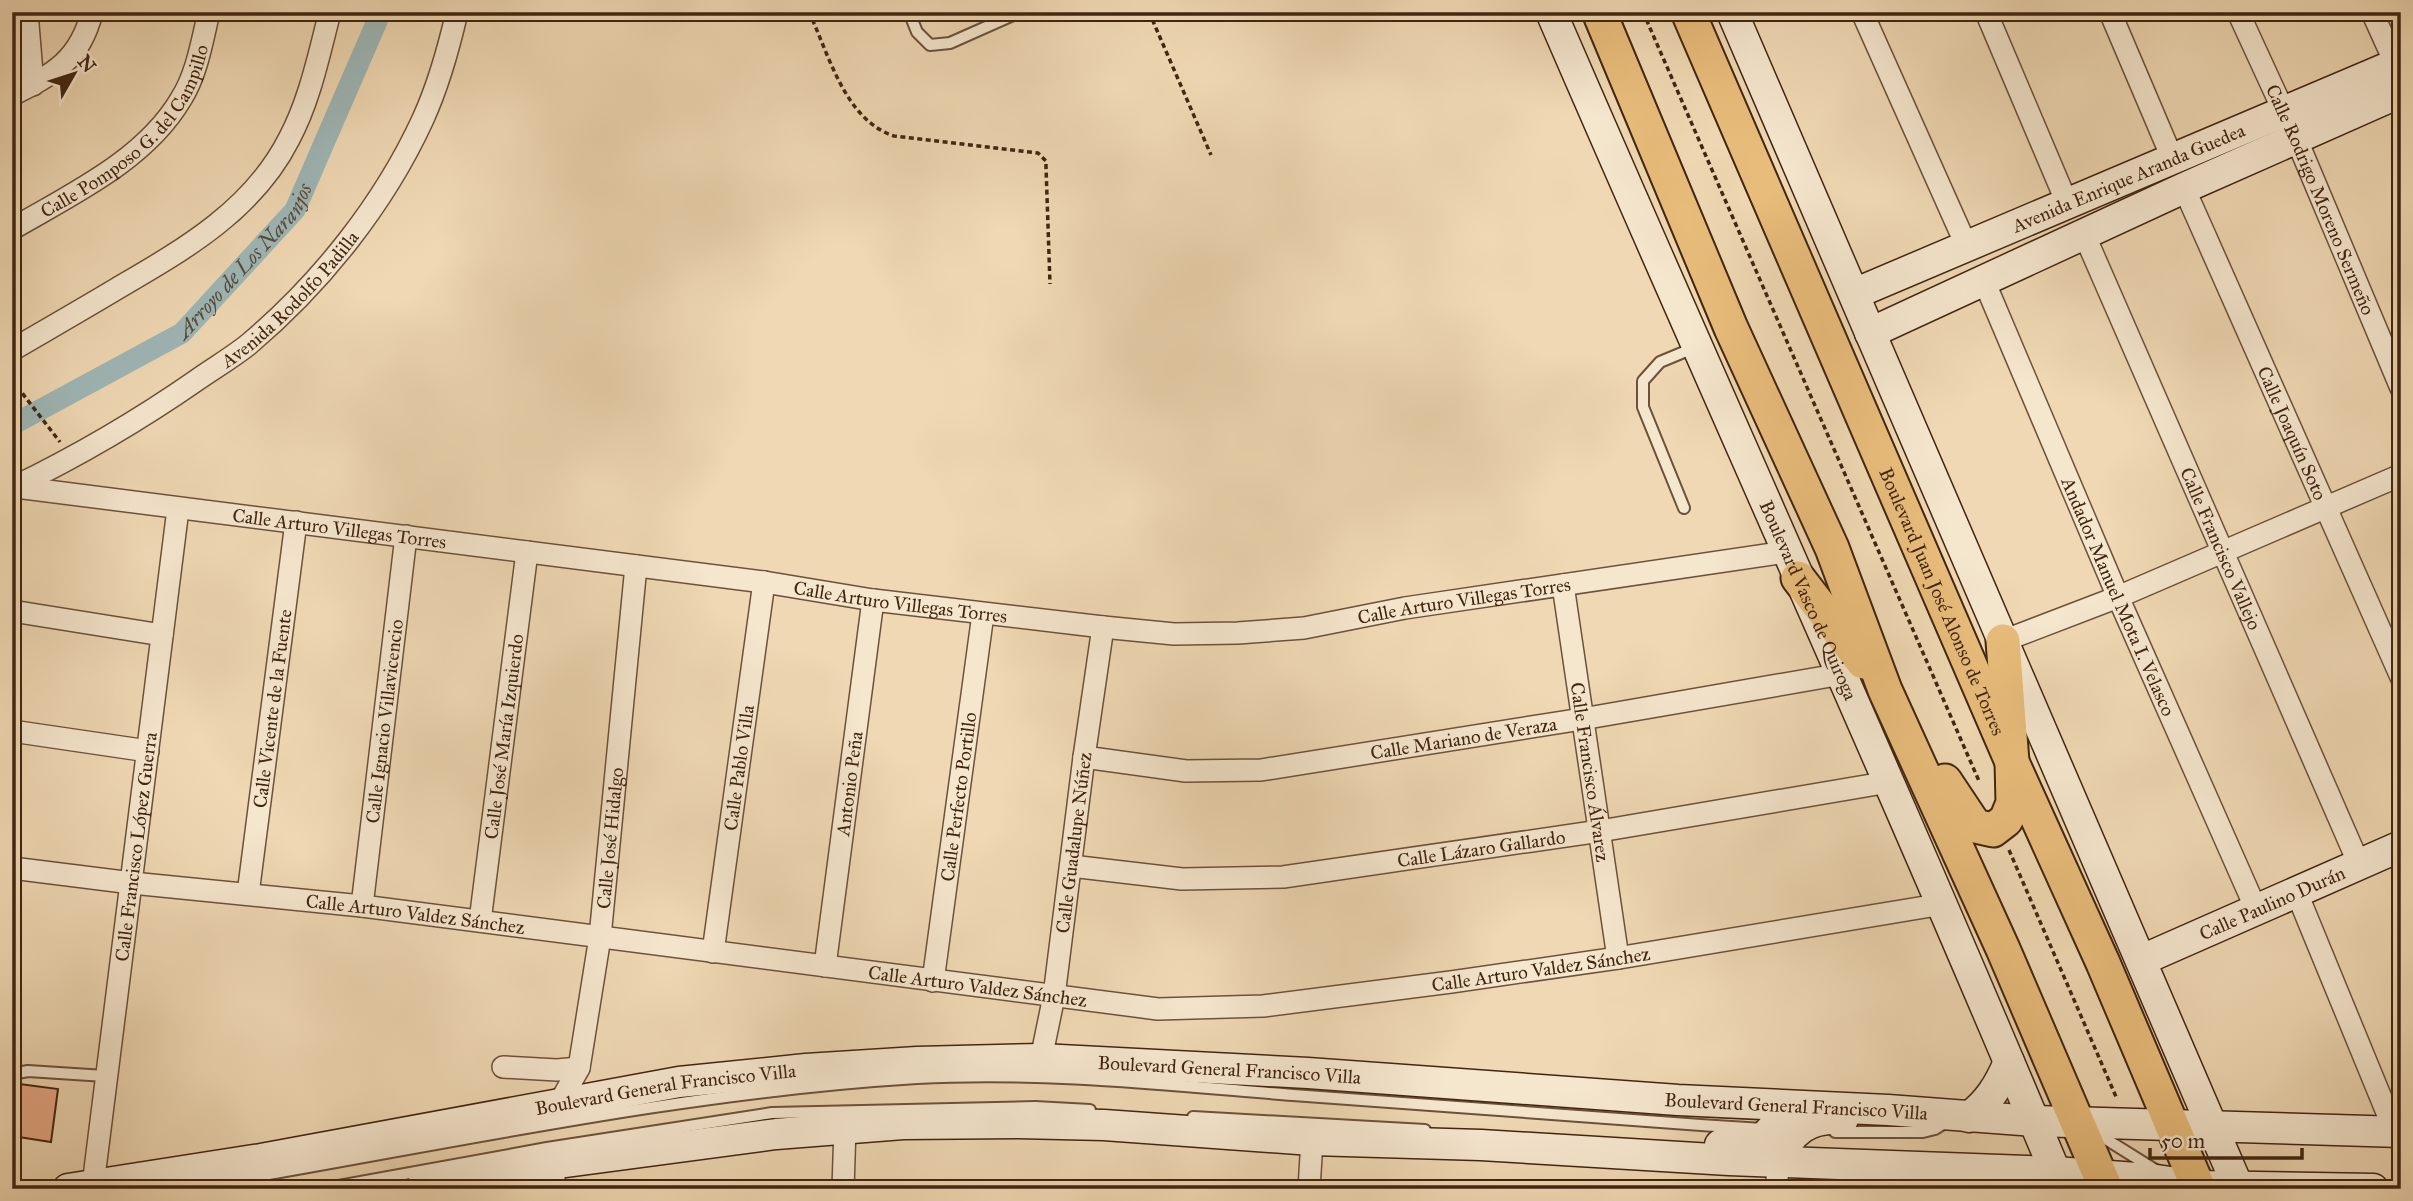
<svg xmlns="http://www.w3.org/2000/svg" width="2413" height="1201" font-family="'IM FELL Great Primer',serif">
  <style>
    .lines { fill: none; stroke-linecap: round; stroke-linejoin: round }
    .canal { stroke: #9eb7b7; stroke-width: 21 }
    .building { fill: #e7a884; stroke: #412511; stroke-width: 2 }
    .lane-casing { stroke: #6c523a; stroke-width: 14 }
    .street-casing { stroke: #6c523a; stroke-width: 24 }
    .secondary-casing { stroke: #412511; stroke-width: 33 }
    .primary-casing { stroke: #412511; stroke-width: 37 }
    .path { stroke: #412511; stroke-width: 3.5; stroke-dasharray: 5 3.5; stroke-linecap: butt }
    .lane { stroke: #f5e6ce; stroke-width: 10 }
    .street { stroke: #f5e6ce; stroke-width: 21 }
    .secondary { stroke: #f5e6ce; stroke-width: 30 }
    .primary { stroke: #e8bc7a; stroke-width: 33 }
    .labels { text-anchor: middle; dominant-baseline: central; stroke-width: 5; stroke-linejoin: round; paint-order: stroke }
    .street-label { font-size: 19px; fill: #412511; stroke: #f5e6ce }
    .water-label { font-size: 21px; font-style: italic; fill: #584a3a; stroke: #f5e6ce }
  </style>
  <rect width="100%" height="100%" fill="#efd8b3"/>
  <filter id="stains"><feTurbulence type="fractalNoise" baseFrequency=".00286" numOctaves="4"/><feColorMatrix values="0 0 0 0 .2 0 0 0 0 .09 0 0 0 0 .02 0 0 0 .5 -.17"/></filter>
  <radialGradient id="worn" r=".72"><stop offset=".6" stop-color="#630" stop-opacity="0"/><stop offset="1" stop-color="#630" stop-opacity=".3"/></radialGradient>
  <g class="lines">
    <path class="canal" id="s1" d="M12,425l170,-92 113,-123 86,-198"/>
  </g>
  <path class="building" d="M12,1083l46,6 -7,53 -39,-6z"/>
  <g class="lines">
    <defs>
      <g id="lane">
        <path d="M909,12l8,20 13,13 20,-2 70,-31"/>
        <path d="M1684,508l-41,-101v-26l17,-19 36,-15"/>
        <path d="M12,1074l16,-3 77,5"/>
        <path d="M1193,1117l232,13"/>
        <path d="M2093,1131l64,40"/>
        <path d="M1835,1132h88l12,-3 11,-7"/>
        <path d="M182,1189c244,-40 488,-96 735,-111 125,-7 251,7 376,17 156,12 313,24 470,34"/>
        <path d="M322,1189l225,-41 225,-35 263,-6 55,3"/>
      </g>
      <g id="street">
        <path d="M27,12l6,73"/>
        <path d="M1862,12l105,235"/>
        <path d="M1986,12l81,191"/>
        <path d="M2110,12l63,148"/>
        <path id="s2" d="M2238,12l58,126 105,250"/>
        <path d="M2372,12l24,53"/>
        <path d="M12,95c42,-21 68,-35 80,-83"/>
        <path id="s3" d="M2184,188l217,489"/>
        <path id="s4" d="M12,229c60,-35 133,-69 169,-130 16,-25 21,-58 28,-87"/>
        <path id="s5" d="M2084,234l275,630"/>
        <path id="s6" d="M1984,281l134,316 138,312"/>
        <path d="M12,350c36,-21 71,-41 106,-62 67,-39 135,-78 171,-149 21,-39 30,-85 41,-127"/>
        <path id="s7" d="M14,487c64,-31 124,-66 183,-107 17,-12 36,-23 52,-36 72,-61 135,-140 174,-225 15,-33 26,-72 34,-107"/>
        <path id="s8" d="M16,487l748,95 109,18 230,27 71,7 64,-1 66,-5 101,-20 381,-56"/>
        <path id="s9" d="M1563,585l55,373"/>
        <path d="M12,611l150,24"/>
        <path d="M2003,641l115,-44 283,-122"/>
        <path d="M12,731l136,20"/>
        <path id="s10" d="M1084,757l102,14 75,-1 321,-51 260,-45"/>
        <path id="s11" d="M1071,866l111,13 101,-2 317,-46 289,-49"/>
        <path id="s12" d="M12,868l120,15 230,23 796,103 105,-3 188,-24 167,-24 325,-54"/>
        <path d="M2296,891l99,241"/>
        <path id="s13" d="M248,894l48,-372"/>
        <path id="s14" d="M362,906l44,-370"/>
        <path id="s15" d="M480,921l47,-369"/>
        <path id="s16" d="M713,952l51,-370"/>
        <path id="s17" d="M825,966l48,-366"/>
        <path id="s18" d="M933,981l50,-367"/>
        <path id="s19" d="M1041,1059l13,-63 30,-239 19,-130"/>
        <path d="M503,1067l54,3 22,-2"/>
        <path id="s20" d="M560,1102l19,-34 21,-131 36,-371"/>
        <path d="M551,1164l5,25"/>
        <path id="s21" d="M93,1185l85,-676"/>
        <path d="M843,1189l2,-62"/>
        <path d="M1309,1189l3,-49"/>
        <path d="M1776,1189l4,-40"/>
      </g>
      <g id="secondary">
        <path id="s22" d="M1551,12c170,393 347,782 511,1176"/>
        <path d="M1732,12l507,1177"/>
        <path id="s23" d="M1854,294l547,-232"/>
        <path d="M1870,333l314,-145 217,-96"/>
        <path id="s24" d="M2142,960l259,-114"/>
        <path d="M1969,1117c20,-15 30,-32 40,-55"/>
        <path d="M1720,1145c45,1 44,-5 68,-39"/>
        <path d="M1778,1162c11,-31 31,-46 65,-43"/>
        <path id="s25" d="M68,1189l193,-30 418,-77 127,-13 111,-7 124,-3 267,14 370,27 210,10 147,11 366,11"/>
        <path d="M420,1189l131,-25 225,-30 127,-10 115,-1 86,2 208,15 169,5 248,15 326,12 95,7 47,7 176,3"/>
      </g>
      <g id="primary">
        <path d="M1599,12l132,316 101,220 53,142 118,259 103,240"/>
        <path id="s26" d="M1688,12l324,750 91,201 96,226"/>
        <path d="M1798,578l65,84"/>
        <path d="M1945,781l30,45 18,4 13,-10 7,-17 -1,-41 -9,-121"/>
      </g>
    </defs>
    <use href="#lane" class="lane-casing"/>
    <use href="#street" class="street-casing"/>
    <use href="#secondary" class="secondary-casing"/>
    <use href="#primary" class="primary-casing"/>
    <g class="path">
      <path d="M809,12c20,43 36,108 85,124l144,17 8,8v6l4,117"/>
      <path d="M1149,12l62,143"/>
      <path d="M1643,12l336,769"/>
      <path d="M12,380l48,62"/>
      <path d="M2009,850l108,249"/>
    </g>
    <use href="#lane" class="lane"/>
    <use href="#street" class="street"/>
    <use href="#secondary" class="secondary"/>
    <use href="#primary" class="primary"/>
  </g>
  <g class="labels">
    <g class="street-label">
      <text stroke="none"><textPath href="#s4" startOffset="154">Calle Pomposo G. del Campillo</textPath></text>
      <text stroke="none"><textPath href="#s23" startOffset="298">Avenida Enrique Aranda Guedea</textPath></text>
      <text stroke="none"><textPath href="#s2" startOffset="205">Calle Rodrigo Moreno Sermeño</textPath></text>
      <text stroke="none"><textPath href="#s7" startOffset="336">Avenida Rodolfo Padilla</textPath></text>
      <text stroke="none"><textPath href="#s3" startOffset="268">Calle Joaquín Soto</textPath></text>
      <text stroke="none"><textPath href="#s8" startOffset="326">Calle Arturo Villegas Torres</textPath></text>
      <text stroke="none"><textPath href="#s5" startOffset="343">Calle Francisco Vallejo</textPath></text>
      <text stroke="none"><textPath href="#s6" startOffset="343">Andador Manuel Mota I. Velasco</textPath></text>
      <text stroke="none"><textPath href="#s22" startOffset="642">Boulevard Vasco de Quiroga</textPath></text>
      <text stroke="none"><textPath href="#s8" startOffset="1460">Calle Arturo Villegas Torres</textPath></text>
      <text stroke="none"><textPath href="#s26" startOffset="642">Boulevard Juan José Alonso de Torres</textPath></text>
      <text stroke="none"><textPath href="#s8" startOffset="892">Calle Arturo Villegas Torres</textPath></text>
      <text stroke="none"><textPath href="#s13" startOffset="187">Calle Vicente de la Fuente</textPath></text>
      <text stroke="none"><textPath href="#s14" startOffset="186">Calle Ignacio Villavicencio</textPath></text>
      <text stroke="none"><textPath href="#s15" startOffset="186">Calle José María Izquierdo</textPath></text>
      <text stroke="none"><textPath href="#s10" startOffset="383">Calle Mariano de Veraza</textPath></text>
      <text stroke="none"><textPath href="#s16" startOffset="186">Calle Pablo Villa</textPath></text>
      <text stroke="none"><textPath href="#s9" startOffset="189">Calle Francisco Álvarez</textPath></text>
      <text stroke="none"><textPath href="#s17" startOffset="184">Antonio Peña</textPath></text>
      <text stroke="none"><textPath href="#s18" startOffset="186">Calle Perfecto Portillo</textPath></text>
      <text stroke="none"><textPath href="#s20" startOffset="271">Calle José Hidalgo</textPath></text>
      <text stroke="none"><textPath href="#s19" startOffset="219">Calle Guadalupe Núñez</textPath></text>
      <text stroke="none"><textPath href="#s21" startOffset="341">Calle Francisco López Guerra</textPath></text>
      <text stroke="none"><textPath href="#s11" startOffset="413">Calle Lázaro Gallardo</textPath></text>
      <text stroke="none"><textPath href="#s24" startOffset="142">Calle Paulino Durán</textPath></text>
      <text stroke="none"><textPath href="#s12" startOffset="406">Calle Arturo Valdez Sánchez</textPath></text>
      <text stroke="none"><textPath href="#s12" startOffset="1540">Calle Arturo Valdez Sánchez</textPath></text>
      <text stroke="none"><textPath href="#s12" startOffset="973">Calle Arturo Valdez Sánchez</textPath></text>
      <text stroke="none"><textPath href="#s25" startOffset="1172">Boulevard General Francisco Villa</textPath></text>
      <text stroke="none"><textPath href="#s25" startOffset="606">Boulevard General Francisco Villa</textPath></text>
      <text stroke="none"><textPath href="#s25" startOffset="1740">Boulevard General Francisco Villa</textPath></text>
    </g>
    <g class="water-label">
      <text stroke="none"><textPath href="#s1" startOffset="289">Arroyo de Los Naranjos</textPath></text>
    </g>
  </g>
  <rect width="2413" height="1201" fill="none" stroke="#efd8b3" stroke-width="42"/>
  <rect x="14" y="14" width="2385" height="1173" fill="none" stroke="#412511" stroke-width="3.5"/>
  <rect x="21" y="21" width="2371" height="1159" fill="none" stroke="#412511" stroke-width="2"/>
  <g transform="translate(74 74) rotate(51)" stroke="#f5e6ce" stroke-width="5" paint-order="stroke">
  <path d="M0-5L12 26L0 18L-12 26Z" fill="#412511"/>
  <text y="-10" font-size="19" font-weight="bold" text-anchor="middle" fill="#412511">N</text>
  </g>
  <path d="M2150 1148v10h152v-10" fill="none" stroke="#412511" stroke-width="3.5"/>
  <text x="2161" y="1148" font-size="21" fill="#412511" stroke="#f5e6ce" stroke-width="5" paint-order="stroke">50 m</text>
  <rect width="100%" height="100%" filter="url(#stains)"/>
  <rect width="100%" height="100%" fill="url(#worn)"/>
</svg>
